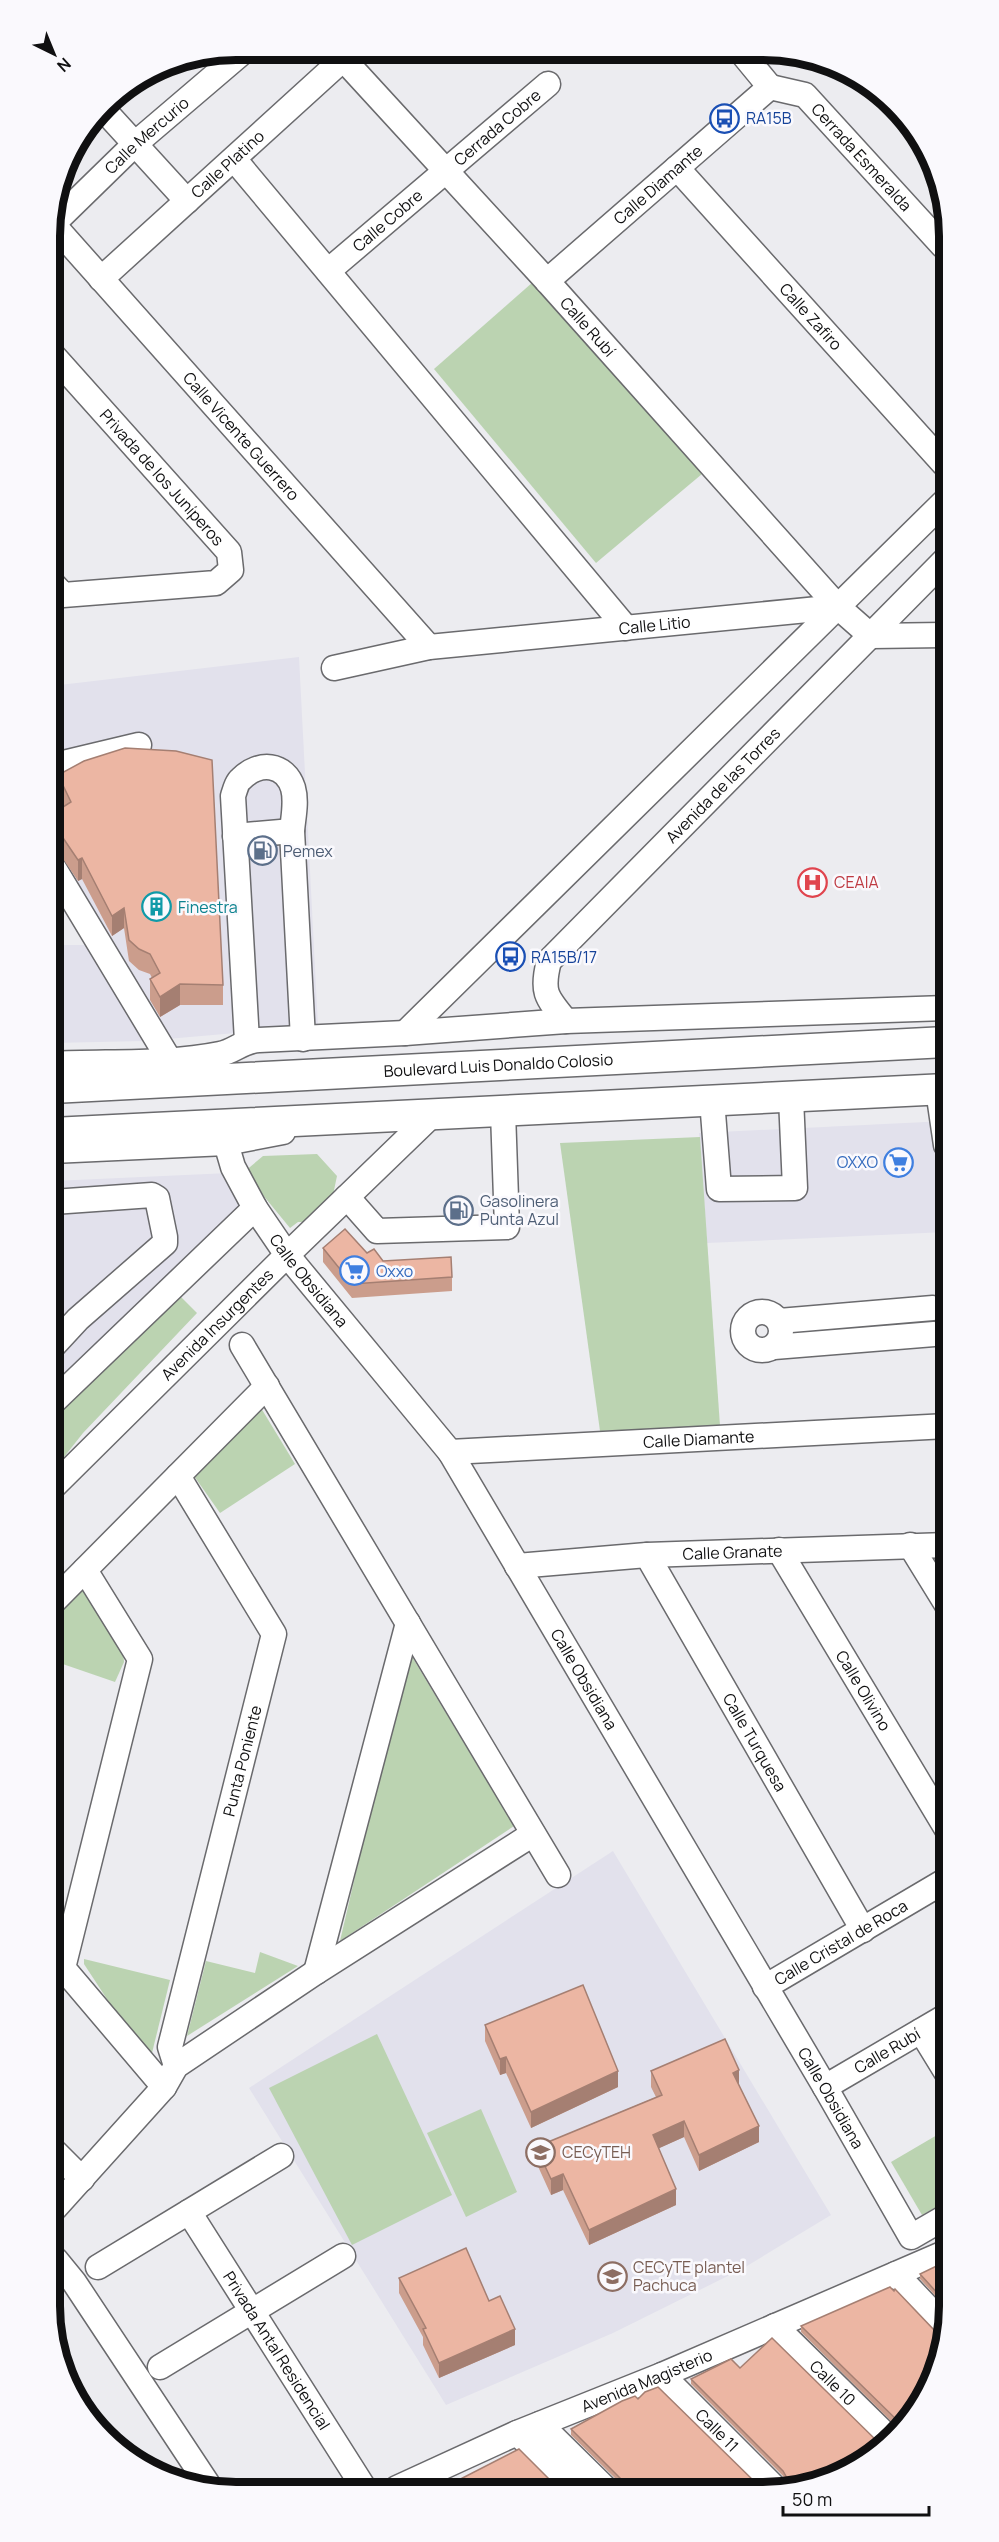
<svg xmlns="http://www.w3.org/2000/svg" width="999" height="2542" font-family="Manrope,sans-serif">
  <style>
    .built { fill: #e2e1ec }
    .green { fill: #bbd3b1 }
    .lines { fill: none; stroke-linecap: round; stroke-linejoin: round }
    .minor-casing { stroke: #6a6a6d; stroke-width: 27 }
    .major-casing { stroke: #6a6a6d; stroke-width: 33 }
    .minor { stroke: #fff; stroke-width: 24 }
    .major { stroke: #fff; stroke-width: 30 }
    .wall { fill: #cb9d8c }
    .shaded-wall { fill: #a57f72 }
    .building { fill: #ecb6a3; stroke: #a57f72; stroke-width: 1.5 }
    .labels { text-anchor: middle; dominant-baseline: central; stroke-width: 5; stroke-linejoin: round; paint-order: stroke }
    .transit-label { font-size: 16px; fill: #164399; stroke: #faf9fd; text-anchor: start }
    .street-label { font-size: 16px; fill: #101011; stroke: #faf9fd }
    .service-label { font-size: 16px; fill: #4e5e75; stroke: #faf9fd; text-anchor: start }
    .health-label { font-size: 16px; fill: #be3a42; stroke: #faf9fd; text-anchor: start }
    .culture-label { font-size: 16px; fill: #0d838f; stroke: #faf9fd; text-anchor: start }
    .shop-label { font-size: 16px; fill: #366cbe; stroke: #faf9fd; text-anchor: end }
    .education-label { font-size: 16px; fill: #785e54; stroke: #faf9fd; text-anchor: start }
    .rim { fill: none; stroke: #101011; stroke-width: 8 }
  </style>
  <rect width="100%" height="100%" fill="#ececf0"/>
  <g class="built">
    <path d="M299,657l19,369 -174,15 -92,2v-98h35l-35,-58 -1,-201z"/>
    <path d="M946,1121v111l-239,11 -8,-110z"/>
    <path d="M229,1173l15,37 -191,182v-211z"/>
    <path d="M613,1851l218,364 -89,54 -129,64 -167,72 -197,-317z"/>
  </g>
  <g class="green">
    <path d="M533,282l169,192 -106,89 -162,-194z"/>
    <path d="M700,1137l20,289 -120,5 -40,-288z"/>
    <path d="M317,1154l20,22 -4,19 -29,27h-6l-8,6 -46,-56 19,-16z"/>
    <path d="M176,1292l21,21 -114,120 -30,38v-58z"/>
    <path d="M261,1408l34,56 -75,49 -26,-37z"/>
    <path d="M85,1588l38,63 1,11 -9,20 -61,-21v-43z"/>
    <path d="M408,1650l106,176 -174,115z"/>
    <path d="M260,1952l38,14 -111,70 19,-75 49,12z"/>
    <path d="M84,1959l86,21 -18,73 -32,-34 -36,-55z"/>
    <path d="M377,2034l75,161 -100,50 -83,-157z"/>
    <path d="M481,2109l36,83 -51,25 -39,-84z"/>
    <path d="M949,2128v72l-27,15 -31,-53z"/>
  </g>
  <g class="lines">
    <defs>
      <g id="minor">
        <path id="s1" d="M335,50l212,231 291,326 33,29"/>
        <path d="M742,53l28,34"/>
        <path id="s2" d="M770,87l35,8 138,151"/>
        <path d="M103,109l84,92"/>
        <path d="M234,159l392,469"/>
        <path id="s3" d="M677,168l267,296"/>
        <path id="s4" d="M50,221l379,426"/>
        <path id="s5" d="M53,224l83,-81 109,-93"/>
        <path id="s6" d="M328,271l220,-187"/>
        <path id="s7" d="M101,279l252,-229"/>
        <path id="s8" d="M547,281l223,-194"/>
        <path id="s9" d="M50,352l179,200 2,18 -15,13 -153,12 -12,-13"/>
        <path d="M871,636l73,-1"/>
        <path id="s10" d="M334,668l95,-21 409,-40"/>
        <path d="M51,766l88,-21"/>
        <path d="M235,836l57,-5"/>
        <path d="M52,865l124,206"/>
        <path id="s11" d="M566,1021c-20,-24 -25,-29 -17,-60l395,-400"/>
        <path d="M405,1033l539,-531"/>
        <path d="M247,1041l-14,-245c2,-6 4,-14 8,-17 18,-18 44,-16 52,9 4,14 0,30 -1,43l11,208"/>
        <path d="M52,1064c55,-3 114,1 168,-10 15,-3 22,-13 39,-14l146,-7 161,-12 380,-13"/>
        <path d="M938,1090l8,55"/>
        <path d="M712,1100l7,89 76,-1 -4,-90"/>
        <path id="s12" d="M226,1143l7,24 22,41 32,47 163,197 375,635 86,150 38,-22"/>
        <path d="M52,1151l174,-8 57,-11"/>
        <path d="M347,1197l30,34 130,-4 -4,-115"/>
        <path d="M53,1202l99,-7 5,3 8,39v6l-87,76 -25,27"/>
        <circle cx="762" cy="1331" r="19"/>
        <path d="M779,1321l154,-13"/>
        <path d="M242,1345l316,530"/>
        <path d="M774,1347l160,-13"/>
        <path d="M53,1402l202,-194"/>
        <path id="s13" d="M450,1452l497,-26"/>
        <path id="s14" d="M53,1487l234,-232 147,-142"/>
        <path d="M910,1545l37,60"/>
        <path id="s15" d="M779,1550l169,281"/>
        <path id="s16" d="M647,1555l216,375"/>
        <path id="s17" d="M517,1566l130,-11 300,-10"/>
        <path d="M85,1570l55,89 -77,309 101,119"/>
        <path d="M54,1601l213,-215"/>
        <path d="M316,1972l92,-349"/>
        <path id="s18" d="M765,1987l183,-108"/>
        <path d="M921,2031l27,44"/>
        <path id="s19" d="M176,2066l-6,-19 104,-413 -96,-158"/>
        <path id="s20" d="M825,2087l123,-72"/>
        <path d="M55,2152l27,27"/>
        <path d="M55,2208l109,-121 12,-21 140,-94 217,-138"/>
        <path id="s21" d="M189,2212l175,276"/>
        <path d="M56,2260l18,22 137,207"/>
        <path d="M98,2267l183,-111"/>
        <path d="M896,2274l51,54"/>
        <path id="s22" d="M775,2326l115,113"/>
        <path d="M160,2367l183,-111"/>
        <path id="s23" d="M662,2375l111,111"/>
        <path d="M540,2424l64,63"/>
        <path d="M517,2433l55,54"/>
        <path id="s24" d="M397,2488l120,-55 145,-58 287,-124"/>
      </g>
      <g id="major">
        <path id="s25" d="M52,1088l894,-46"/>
        <path d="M52,1133l894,-44"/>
      </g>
    </defs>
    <use href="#minor" class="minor-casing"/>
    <use href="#major" class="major-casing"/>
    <use href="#minor" class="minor"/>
    <use href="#major" class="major"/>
  </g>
  <g class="wall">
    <path d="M58,775l165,210v20h-43l-20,12 -10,-17v-21l2,-1 -2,-4 -11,-4 -10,-9 -5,-33 -12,8 -30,-57 -4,2 -19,-28 -7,-2v-37l12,-7 -6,-11z"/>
    <path d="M323,1248l44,5 16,8 69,16v14l-100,7 -29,-36z"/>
    <path d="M485,2025l133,62 -87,41 -25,-55 -6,2 -15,-34z"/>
    <path d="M651,2071l88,14 20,57 -60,29 -15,-34 -25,11 17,57 -87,40 -26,-55 -12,5 -15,-33v-15l120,-50 -5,-10z"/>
    <path d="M949,2260v51l-29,-32v-5z"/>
    <path d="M399,2278l90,23 26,44 -76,33 -16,-33v-8l-24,-44z"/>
    <path d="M801,2326l136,7 7,3 -33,84 -11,10 -99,-98z"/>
    <path d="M740,2368l140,76 -94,37 -3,-5 -92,-92v-5z"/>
    <path d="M638,2399l121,87 -135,1 -53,-52v-6z"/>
  </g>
  <g class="shaded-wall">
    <path d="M82,858v21l-4,2v-21z"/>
    <path d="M124,908v20l-12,8v-20z"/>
    <path d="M180,984v21l-20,12v-20z"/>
    <path d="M506,2057v16l-6,2v-16z"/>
    <path d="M739,2070v16l-6,-13z"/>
    <path d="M618,2071v16l-87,41v-16z"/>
    <path d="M684,2121v16l-31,14v-16z"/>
    <path d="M759,2126v16l-60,29v-16z"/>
    <path d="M563,2174v16l-12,5v-16z"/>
    <path d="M676,2189v16l-87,40v-15z"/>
    <path d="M515,2329v16l-76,33v-15z"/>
  </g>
  <g class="building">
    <path d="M125,748l51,3 36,9 11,225 -43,-1 -20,13 -10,-18 10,-6 -10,-19 -11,-5 -10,-9 -5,-32 -12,8 -30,-58 -4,2 -19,-28 -7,-2v-16l19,-12 -13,-27 26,-14z"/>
    <path d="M345,1229l22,24 7,-4 9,12 68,-4 1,20 -100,7 -29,-36z"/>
    <path d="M583,1985l35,86 -87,41 -25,-55 -6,2 -15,-34z"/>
    <path d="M725,2039l14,31 -6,3 26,53 -60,29 -15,-34 -31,14 23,54 -87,41 -26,-56 -12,5 -15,-32 126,-52 -11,-24z"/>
    <path d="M466,2248l23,53 11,-5 15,33 -76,34 -16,-34 3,-1 -27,-50z"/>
    <path d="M949,2260v46l-29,-32z"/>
    <path d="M890,2287l4,4 1,-2 42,44 8,3 -10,41 -24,43 -10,9 -1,-6 -99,-97z"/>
    <path d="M772,2338l108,106 3,2 -17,15 -55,25h-27l3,-8 -4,-7 -92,-92 40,-20 9,9z"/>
    <path d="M658,2387l101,99 -130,1 -58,-58 51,-28 13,-5 3,3 7,-7z"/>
    <path d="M519,2449l38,38 -114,1z"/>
  </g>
  <defs>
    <symbol id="bus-ring" viewBox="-11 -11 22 22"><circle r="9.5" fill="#faf9fd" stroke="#1a4fb4" stroke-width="1.5"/><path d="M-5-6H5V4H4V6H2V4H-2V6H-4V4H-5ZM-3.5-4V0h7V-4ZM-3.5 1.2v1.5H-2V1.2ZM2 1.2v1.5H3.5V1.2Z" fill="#1a4fb4"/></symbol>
    <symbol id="fuel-ring" viewBox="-11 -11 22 22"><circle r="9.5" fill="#faf9fd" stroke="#5c6f8a" stroke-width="1.5"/><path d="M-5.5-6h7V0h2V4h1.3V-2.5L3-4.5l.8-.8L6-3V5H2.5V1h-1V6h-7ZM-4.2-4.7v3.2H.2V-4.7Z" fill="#5c6f8a"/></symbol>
    <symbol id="hospital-ring" viewBox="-11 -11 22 22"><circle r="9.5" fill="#faf9fd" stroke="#e0444e" stroke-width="1.5"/><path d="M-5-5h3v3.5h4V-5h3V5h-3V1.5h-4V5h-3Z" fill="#e0444e"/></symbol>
    <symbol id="building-ring" viewBox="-11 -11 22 22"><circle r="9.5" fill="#faf9fd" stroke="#0f9aa8" stroke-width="1.5"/><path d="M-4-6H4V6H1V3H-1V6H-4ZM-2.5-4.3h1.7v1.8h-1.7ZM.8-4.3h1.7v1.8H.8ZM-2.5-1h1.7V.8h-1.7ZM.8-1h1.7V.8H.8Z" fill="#0f9aa8"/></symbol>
    <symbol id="supermarket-ring" viewBox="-11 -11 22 22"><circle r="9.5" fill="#faf9fd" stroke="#3f7fe0" stroke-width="1.5"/><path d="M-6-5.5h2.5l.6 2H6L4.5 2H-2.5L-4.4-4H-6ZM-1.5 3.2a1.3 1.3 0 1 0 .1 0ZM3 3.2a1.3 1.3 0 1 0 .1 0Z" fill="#3f7fe0"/></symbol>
    <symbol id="school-ring" viewBox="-11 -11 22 22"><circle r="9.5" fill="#faf9fd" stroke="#8d6e63" stroke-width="1.5"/><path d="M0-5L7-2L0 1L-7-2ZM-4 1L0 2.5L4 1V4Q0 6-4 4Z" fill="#8d6e63"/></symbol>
    <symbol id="university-ring" viewBox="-11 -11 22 22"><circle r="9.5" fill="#faf9fd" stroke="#8d6e63" stroke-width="1.5"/><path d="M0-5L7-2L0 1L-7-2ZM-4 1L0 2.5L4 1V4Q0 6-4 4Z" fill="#8d6e63"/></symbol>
  </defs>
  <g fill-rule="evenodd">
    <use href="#bus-ring" x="708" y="102" width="33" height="33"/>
    <use href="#fuel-ring" x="246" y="834" width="33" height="33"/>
    <use href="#hospital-ring" x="796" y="866" width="33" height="33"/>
    <use href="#building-ring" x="140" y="890" width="33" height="33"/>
    <use href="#bus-ring" x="494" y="940" width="33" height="33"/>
    <use href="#supermarket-ring" x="882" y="1146" width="33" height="33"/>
    <use href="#fuel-ring" x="442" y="1194" width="33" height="33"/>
    <use href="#supermarket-ring" x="338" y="1254" width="33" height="33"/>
    <use href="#school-ring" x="524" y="2136" width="33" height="33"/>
    <use href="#university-ring" x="596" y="2260" width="33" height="33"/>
  </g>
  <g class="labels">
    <g class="transit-label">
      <text x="746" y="118">RA15B</text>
      <text x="531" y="957">RA15B/17</text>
    </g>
    <g class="street-label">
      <text stroke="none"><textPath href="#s6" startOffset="222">Cerrada Cobre</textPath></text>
      <text stroke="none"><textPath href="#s5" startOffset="129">Calle Mercurio</textPath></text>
      <text stroke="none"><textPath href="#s2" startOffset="120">Cerrada Esmeralda</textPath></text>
      <text stroke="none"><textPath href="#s7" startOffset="171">Calle Platino</textPath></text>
      <text stroke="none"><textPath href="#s8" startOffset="147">Calle Diamante</textPath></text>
      <text stroke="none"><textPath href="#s6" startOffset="78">Calle Cobre</textPath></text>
      <text stroke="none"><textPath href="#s3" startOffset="200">Calle Zafiro</textPath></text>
      <text stroke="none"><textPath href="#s1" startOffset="375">Calle Rubí</textPath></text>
      <text stroke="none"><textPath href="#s4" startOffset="288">Calle Vicente Guerrero</textPath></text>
      <text stroke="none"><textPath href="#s9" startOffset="168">Privada de los Juníperos</textPath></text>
      <text stroke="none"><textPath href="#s10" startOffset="324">Calle Litio</textPath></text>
      <text stroke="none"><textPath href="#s11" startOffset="314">Avenida de las Torres</textPath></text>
      <text stroke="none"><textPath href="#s25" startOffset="447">Boulevard Luis Donaldo Colosio</textPath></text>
      <text stroke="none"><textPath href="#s12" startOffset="162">Calle Obsidiana</textPath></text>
      <text stroke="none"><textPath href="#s14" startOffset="231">Avenida Insurgentes</textPath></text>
      <text stroke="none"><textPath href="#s13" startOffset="249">Calle Diamante</textPath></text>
      <text stroke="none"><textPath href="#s17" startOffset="216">Calle Granate</textPath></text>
      <text stroke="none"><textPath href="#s12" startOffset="648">Calle Obsidiana</textPath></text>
      <text stroke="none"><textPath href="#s15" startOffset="164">Calle Olivino</textPath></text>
      <text stroke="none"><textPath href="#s16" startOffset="216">Calle Turquesa</textPath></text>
      <text stroke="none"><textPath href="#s19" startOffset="315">Punta Poniente</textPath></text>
      <text stroke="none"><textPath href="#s18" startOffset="88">Calle Cristal de Roca</textPath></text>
      <text stroke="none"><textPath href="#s20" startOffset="72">Calle Rubí</textPath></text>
      <text stroke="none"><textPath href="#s12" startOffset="1134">Calle Obsidiana</textPath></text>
      <text stroke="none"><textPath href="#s21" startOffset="164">Privada Antal Residencial</textPath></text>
      <text stroke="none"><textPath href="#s24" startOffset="272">Avenida Magisterio</textPath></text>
      <text stroke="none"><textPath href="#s22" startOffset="81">Calle 10</textPath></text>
      <text stroke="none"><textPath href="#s23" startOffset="78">Calle 11</textPath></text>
    </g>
    <g class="service-label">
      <text x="283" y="851">Pemex</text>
      <text x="480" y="1201">Gasolinera<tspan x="480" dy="18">Punta Azul</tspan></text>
    </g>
    <g class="health-label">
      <text x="834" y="882">CEAIA</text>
    </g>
    <g class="culture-label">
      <text x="178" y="907">Finestra</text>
    </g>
    <g class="shop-label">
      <text x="878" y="1162">OXXO</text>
      <text x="376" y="1271" text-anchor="start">Oxxo</text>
    </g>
    <g class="education-label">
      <text x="562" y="2152">CECyTEH</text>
      <text x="633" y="2267">CECyTE plantel<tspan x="633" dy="18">Pachuca</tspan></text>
    </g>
  </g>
  <path d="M0 0H999V2542H0ZM236 60H763A176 176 0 0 1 939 236V2306A176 176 0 0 1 763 2482H236A176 176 0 0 1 60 2306V236A176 176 0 0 1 236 60Z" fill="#faf9fd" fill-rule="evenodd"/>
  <path class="rim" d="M236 60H763A176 176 0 0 1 939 236V2306A176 176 0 0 1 763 2482H236A176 176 0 0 1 60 2306V236A176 176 0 0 1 236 60Z"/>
  <g transform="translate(54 54) rotate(137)" stroke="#faf9fd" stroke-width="4.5" paint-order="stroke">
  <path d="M0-4.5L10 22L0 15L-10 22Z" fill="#101011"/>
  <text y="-9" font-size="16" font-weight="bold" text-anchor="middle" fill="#101011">N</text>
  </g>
  <path d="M783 2506v9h146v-9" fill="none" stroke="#101011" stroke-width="3"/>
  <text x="792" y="2506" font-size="18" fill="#101011" stroke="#faf9fd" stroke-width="4.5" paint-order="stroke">50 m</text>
</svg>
